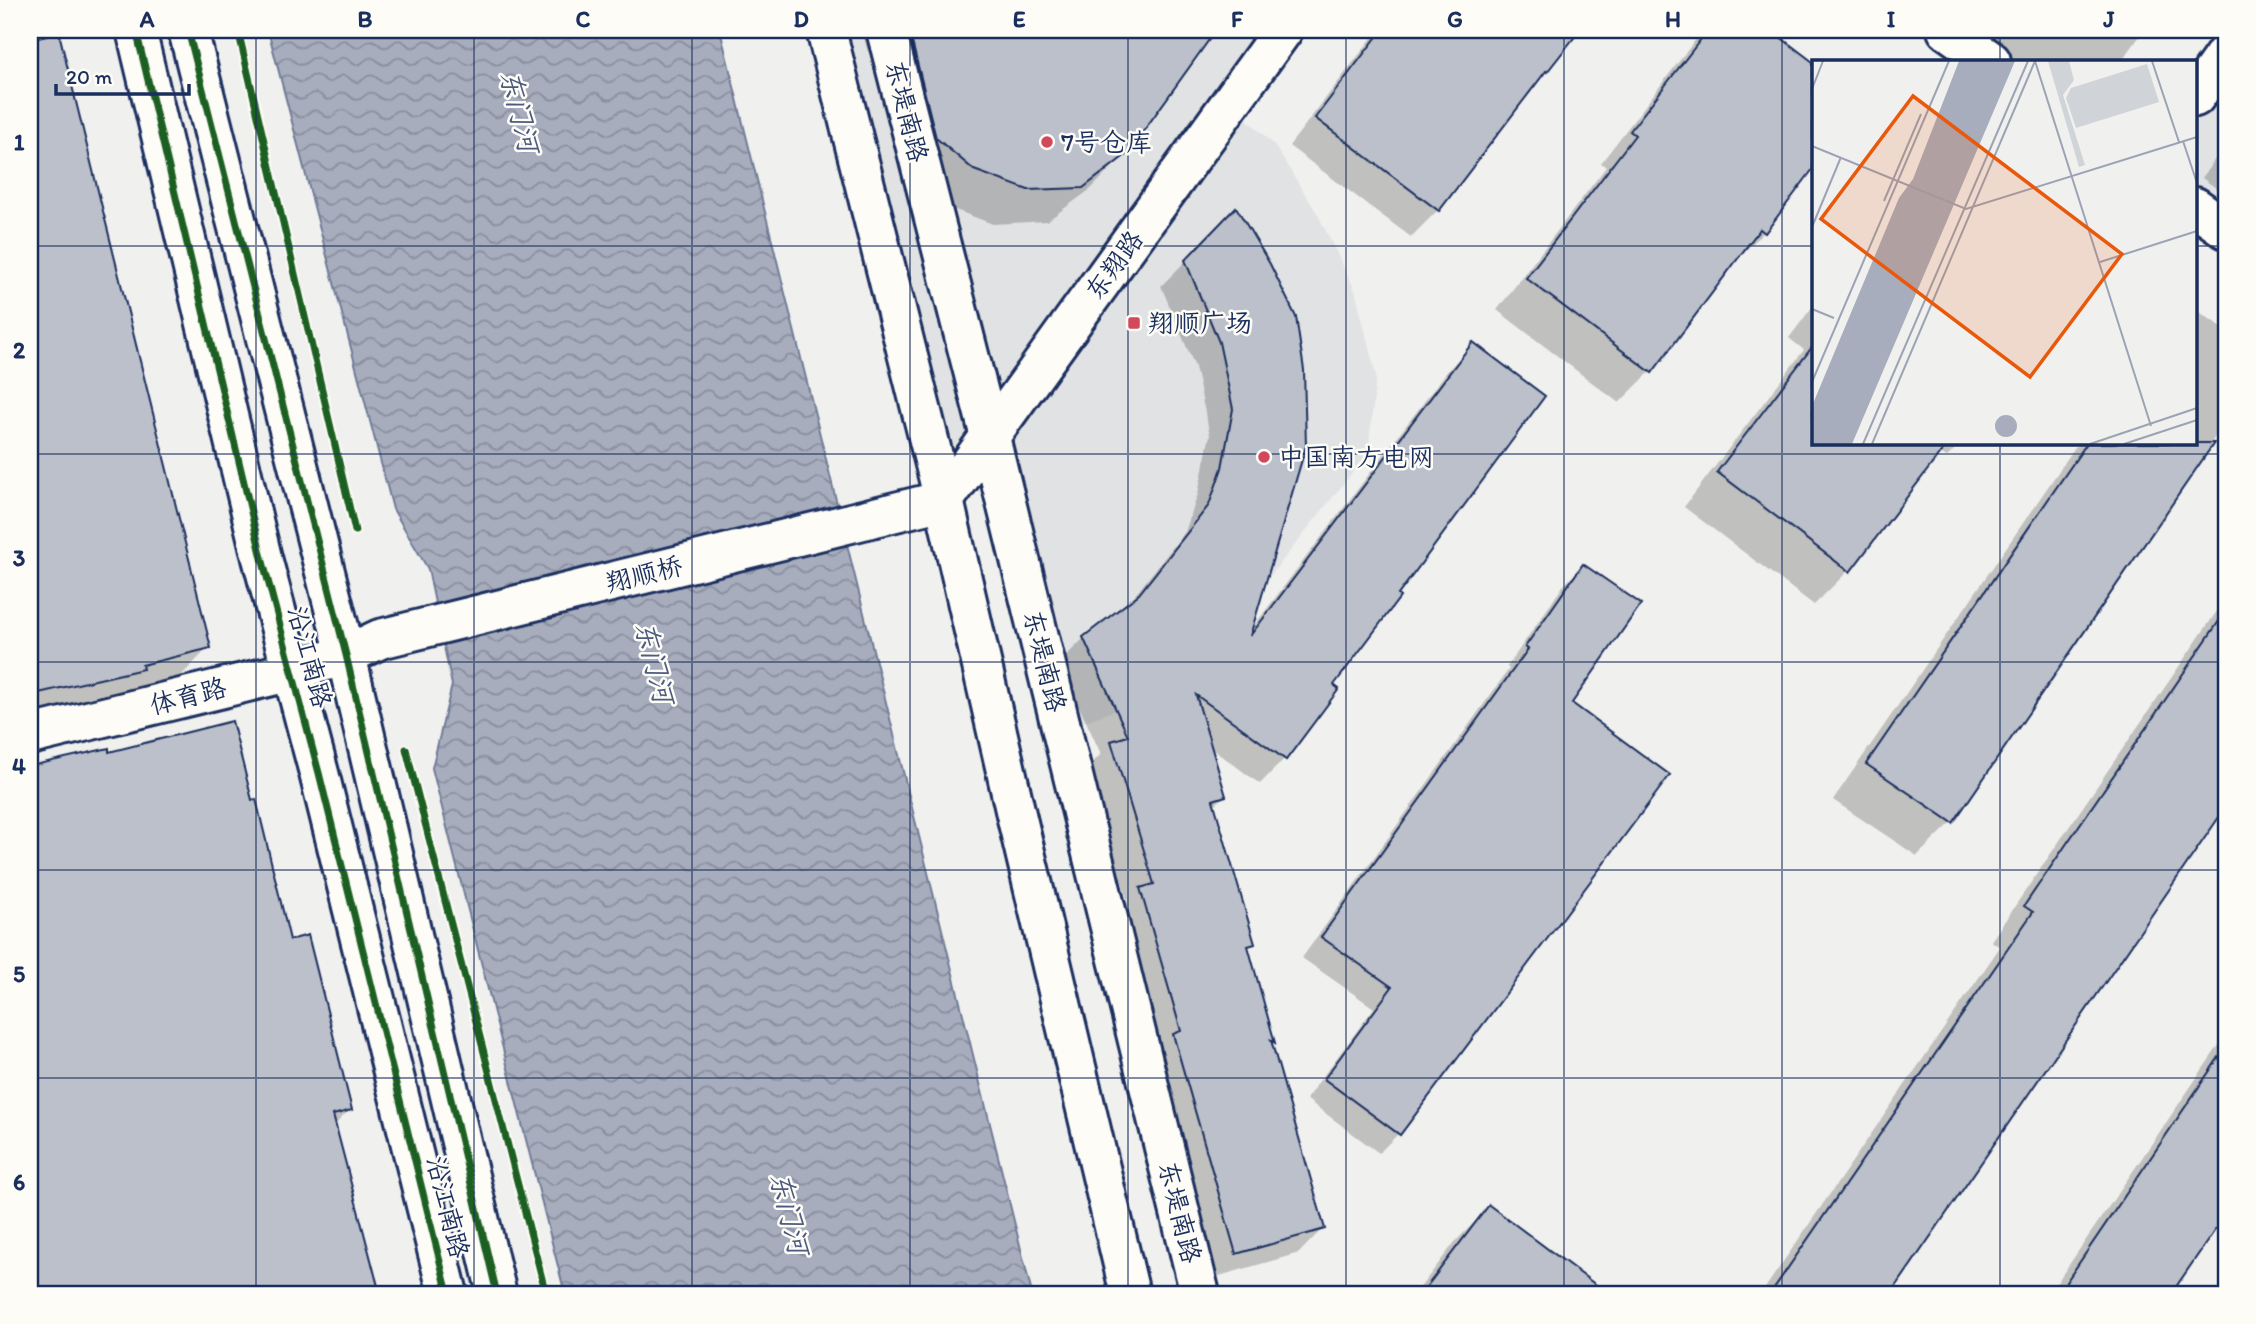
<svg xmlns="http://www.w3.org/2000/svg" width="2256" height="1324" font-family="Itim,'LXGW WenKai TC',sans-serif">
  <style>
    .built { fill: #e0e2e3 }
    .water { fill: url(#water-waves); stroke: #6f7b97; stroke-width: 2 }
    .shadow { fill: #0003 }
    .building { fill: #bbc0ca; stroke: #1b2f5e; stroke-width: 2 }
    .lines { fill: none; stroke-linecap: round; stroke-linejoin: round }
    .street-casing { stroke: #1b2f5e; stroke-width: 44 }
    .secondary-casing { stroke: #1b2f5e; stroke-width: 44 }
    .primary-casing { stroke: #1b2f5e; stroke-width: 44 }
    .street { stroke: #fdfcf7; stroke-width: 38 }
    .secondary { stroke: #fdfcf7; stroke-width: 38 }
    .primary { stroke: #fdfcf7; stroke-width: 38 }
    .cycleway-casing { stroke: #fdfcf7; stroke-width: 11 }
    .cycleway { stroke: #1b5e20; stroke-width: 7 }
    .grid { fill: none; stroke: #1b2f5e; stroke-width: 2; stroke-opacity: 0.55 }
    .poi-dot { fill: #d1495b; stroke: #fdfcf7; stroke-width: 2.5 }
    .labels { text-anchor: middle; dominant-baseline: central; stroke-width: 5; stroke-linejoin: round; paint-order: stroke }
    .street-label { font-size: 26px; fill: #1b2f5e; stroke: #fdfcf7 }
    .poi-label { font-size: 26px; fill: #1b2f5e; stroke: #fdfcf7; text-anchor: start }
    .water-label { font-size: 28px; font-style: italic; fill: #4c5b7f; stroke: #fdfcf7 }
    .inset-road { fill: none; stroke: #9ba3b4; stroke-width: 2 }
    .view { fill: #e8590c; fill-opacity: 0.15; stroke: #e8590c; stroke-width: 3.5 }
    .inset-edge { fill: none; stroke: #1b2f5e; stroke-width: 3.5 }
    .neatline { fill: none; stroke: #1b2f5e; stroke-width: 2.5 }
    .grid-label { font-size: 23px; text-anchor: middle; font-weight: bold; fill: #1b2f5e }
  </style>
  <defs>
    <pattern id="water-waves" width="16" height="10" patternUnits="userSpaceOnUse" patternTransform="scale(1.75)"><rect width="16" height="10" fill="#a7adbd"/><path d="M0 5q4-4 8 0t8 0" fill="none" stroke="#878d9d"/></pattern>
  </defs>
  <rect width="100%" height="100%" fill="#f0f0ee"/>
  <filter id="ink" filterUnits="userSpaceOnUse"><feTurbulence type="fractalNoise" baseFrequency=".0143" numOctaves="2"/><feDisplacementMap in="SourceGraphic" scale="14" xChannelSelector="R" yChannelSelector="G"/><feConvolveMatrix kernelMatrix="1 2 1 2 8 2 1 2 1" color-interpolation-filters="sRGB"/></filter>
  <g filter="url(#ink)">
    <g class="built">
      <path d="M826,30h456l-52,73 44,42 43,68 38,77 21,86 -8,77 -184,231 -122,46 -71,-292 -47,62z"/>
      <path d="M2226,53v176l-31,-22v-110z"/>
    </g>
    <path class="water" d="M268,30h452l312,1264h-467l-133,-526 20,-83 -24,-116 -35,-60z"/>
    <g class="shadow">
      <path d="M30,30h26l153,617 -35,36 -144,39z"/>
      <path d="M862,30h351l-87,123 -35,36 -44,32 -54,3 -54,-20 -37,-31 -29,-113 -6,-11z"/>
      <path d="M1378,30h198l-138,180 -27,27 -122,-91z"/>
      <path d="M1703,30h65l45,34v103l-49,65 -30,30 -84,110 -31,31 -122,-93 109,-143 -5,-4z"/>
      <path d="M1921,30h223l-22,31h-156z"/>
      <path d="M2226,143v52l-24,-17z"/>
      <path d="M1236,210l14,421 199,-262 24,-24 -142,340 6,4 -53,70 -24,25 -50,-37 14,49 -11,11 40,136 -6,6 26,93 -3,3 53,183 -24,25 -87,25 -96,-364 12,-12 -40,-135 13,-13 -42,-91 25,-25 43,-33 58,-73 13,-38 12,-59 -15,-68 -34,-81z"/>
      <path d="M1813,306v137h148l-14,14 -8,-5 -91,119 -34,34 -130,-98 120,-157 -15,-12z"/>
      <path d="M2195,309l31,21v91l-274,401 -35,34 -84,-56 245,-357h117z"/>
      <path d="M1583,566l-13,137 -171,430 -20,20 -73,-54 68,-91 -72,-50 207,-289 -2,-2 56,-81z"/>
      <path d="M2226,598v205l-337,491h-128l239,-347 -9,-6z"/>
      <path d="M107,750l182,192 61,167 -16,17 40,151h3l4,17h-351v-527z"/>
      <path d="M2226,1035v176l-57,83h-120z"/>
      <path d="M1489,1207l116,87h-190l40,-52z"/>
    </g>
    <g class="building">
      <path d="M909,30h307l-89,124 -44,34 -55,2 -54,-20 -38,-32z"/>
      <path d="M1382,30h198l-33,42 -1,-1 -107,140 -124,-93z"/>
      <path d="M1708,30h63l42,32v107l-48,64 -5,-4 -108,144 -126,-95 109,-143 -5,-4z"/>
      <path d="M59,33l152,615 -69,17 1,4 -113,26v-655z"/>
      <path d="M1236,207l34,57 26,53 8,53 2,76 -56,190 223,-294 72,54 -147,199 2,2 -66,88 5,4 -53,71 -90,-65 30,101 -13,4 42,144 -7,2 27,97 -4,-3 54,189 -89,25 -63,-220 8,-3 -41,-143 14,-4 -43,-143 17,-5 -45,-99 56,-43 70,-89 13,-37 11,-59 -14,-67 -34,-82z"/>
      <path d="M1813,346v97h135l-98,129 -133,-100z"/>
      <path d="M2087,443h127l-261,380 -87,-59z"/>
      <path d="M1583,564l58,40 -69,99 98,72 -270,360 -76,-56 68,-92 -71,-50 207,-288 -3,-2z"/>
      <path d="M2226,611v196l-335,487h-121l263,-382 -9,-6z"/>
      <path d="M232,721l20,79 4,-1 34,141 18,-5 44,175 -19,5 47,179h-350v-528l79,-18v4z"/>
      <path d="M2226,1047v167l-55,80h-113z"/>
      <path d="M1489,1205l119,89h-187z"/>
    </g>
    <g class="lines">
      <defs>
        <g id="street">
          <path d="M1947,30l44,31"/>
          <path d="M2195,97l31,-44"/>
          <path d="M2195,207l31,22"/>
          <path d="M30,735l262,-64 54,-16 34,-16 564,-139 339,-470"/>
        </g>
        <g id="secondary">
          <path d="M826,30l118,470 71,310 115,484"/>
          <path d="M886,30l104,407 210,857"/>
        </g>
        <g id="primary">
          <path d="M136,30l126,528 57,215 129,521"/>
          <path d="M188,30l158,625 151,639"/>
        </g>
      </defs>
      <use href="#street" class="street-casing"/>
      <use href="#secondary" class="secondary-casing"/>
      <use href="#primary" class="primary-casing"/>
      <use href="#street" class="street"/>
      <use href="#secondary" class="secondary"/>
      <use href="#primary" class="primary"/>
      <defs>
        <g id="cycleway">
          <path d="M136,30l126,528 57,215 129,521"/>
          <path d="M188,30l158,625 151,639"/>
          <path d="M238,30l117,501"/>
          <path d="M406,749l140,545"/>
        </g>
      </defs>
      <use href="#cycleway" class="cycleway-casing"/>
      <use href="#cycleway" class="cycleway"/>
    </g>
  </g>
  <path class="grid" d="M256,30v1264M474,30v1264M692,30v1264M910,30v1264M1128,30v1264M1346,30v1264M1564,30v1264M1782,30v1264M2000,30v31M30,246h1783M2195,246h31M2000,443v851M30,454h2196M30,662h2196M30,870h2196M30,1078h2196"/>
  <g class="poi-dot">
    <circle cx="1047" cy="142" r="7"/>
    <rect x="1127" y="316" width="14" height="14" rx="3.5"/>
    <circle cx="1264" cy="457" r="7"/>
  </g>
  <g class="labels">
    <g class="street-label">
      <text transform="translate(907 111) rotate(76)">东堤南路</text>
      <text transform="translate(1114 265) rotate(-54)">东翔路</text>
      <text transform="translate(644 574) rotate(-14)">翔顺桥</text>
      <text transform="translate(310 657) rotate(75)">沿江南路</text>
      <text transform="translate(1045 661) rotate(76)">东堤南路</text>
      <text transform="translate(188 696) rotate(-14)">体育路</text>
      <text transform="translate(448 1207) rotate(76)">沿江南路</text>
      <text transform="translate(1180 1212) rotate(76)">东堤南路</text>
    </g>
    <g class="poi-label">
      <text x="1061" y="142">7号仓库</text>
      <text x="1148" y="323">翔顺广场</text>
      <text x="1278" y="457">中国南方电网</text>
    </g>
    <g class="water-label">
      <text transform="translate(520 111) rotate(76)">东门河</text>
      <text transform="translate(655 662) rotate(76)">东门河</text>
      <text transform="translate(790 1213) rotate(76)">东门河</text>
    </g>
  </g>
  <g transform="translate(1812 60)">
    <rect width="385" height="385" fill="#f0f0ee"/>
    <path d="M236,1h21l5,19 -11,15 22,70 -6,2zM335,4l12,38 -83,26 -10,-30 5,-10z" fill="#d0d3d8"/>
    <path d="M147,1h56l-163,383h-40v-38l87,-208 14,-19zM183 366a11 11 0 1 1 22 0a11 11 0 1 1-22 0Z" fill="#a7adbd"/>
    <path class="inset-road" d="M223,1l116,365M340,1l27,81M0,29l11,-28M371,81l14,42M0,86l154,63 231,-72M72,141l37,-87M0,167l29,-70M288,202l97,-31M0,249l22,9M0,322l137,-321M51,384l165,-383M60,384l163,-383M278,384l107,-36M312,384l73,-24"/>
    <path class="view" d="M101,36l209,158 -92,123 -209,-158z"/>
    <rect width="385" height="385" class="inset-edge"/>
  </g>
  <rect width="2256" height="1324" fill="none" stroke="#fdfcf7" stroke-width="77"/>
  <path d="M56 84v10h133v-10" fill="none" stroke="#1b2f5e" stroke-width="3.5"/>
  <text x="66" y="84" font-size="21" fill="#1b2f5e" stroke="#fdfcf7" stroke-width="5" paint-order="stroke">20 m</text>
  <rect x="38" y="38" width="2180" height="1248" class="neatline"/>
  <g class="grid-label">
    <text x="147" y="27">A</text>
    <text x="365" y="27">B</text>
    <text x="583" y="27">C</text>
    <text x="801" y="27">D</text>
    <text x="1019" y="27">E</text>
    <text x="1237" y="27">F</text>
    <text x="1455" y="27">G</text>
    <text x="1673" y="27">H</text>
    <text x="1891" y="27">I</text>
    <text x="2109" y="27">J</text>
    <text x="19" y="150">1</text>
    <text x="19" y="358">2</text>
    <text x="19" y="566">3</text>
    <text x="19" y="774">4</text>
    <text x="19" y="982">5</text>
    <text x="19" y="1190">6</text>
  </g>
</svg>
